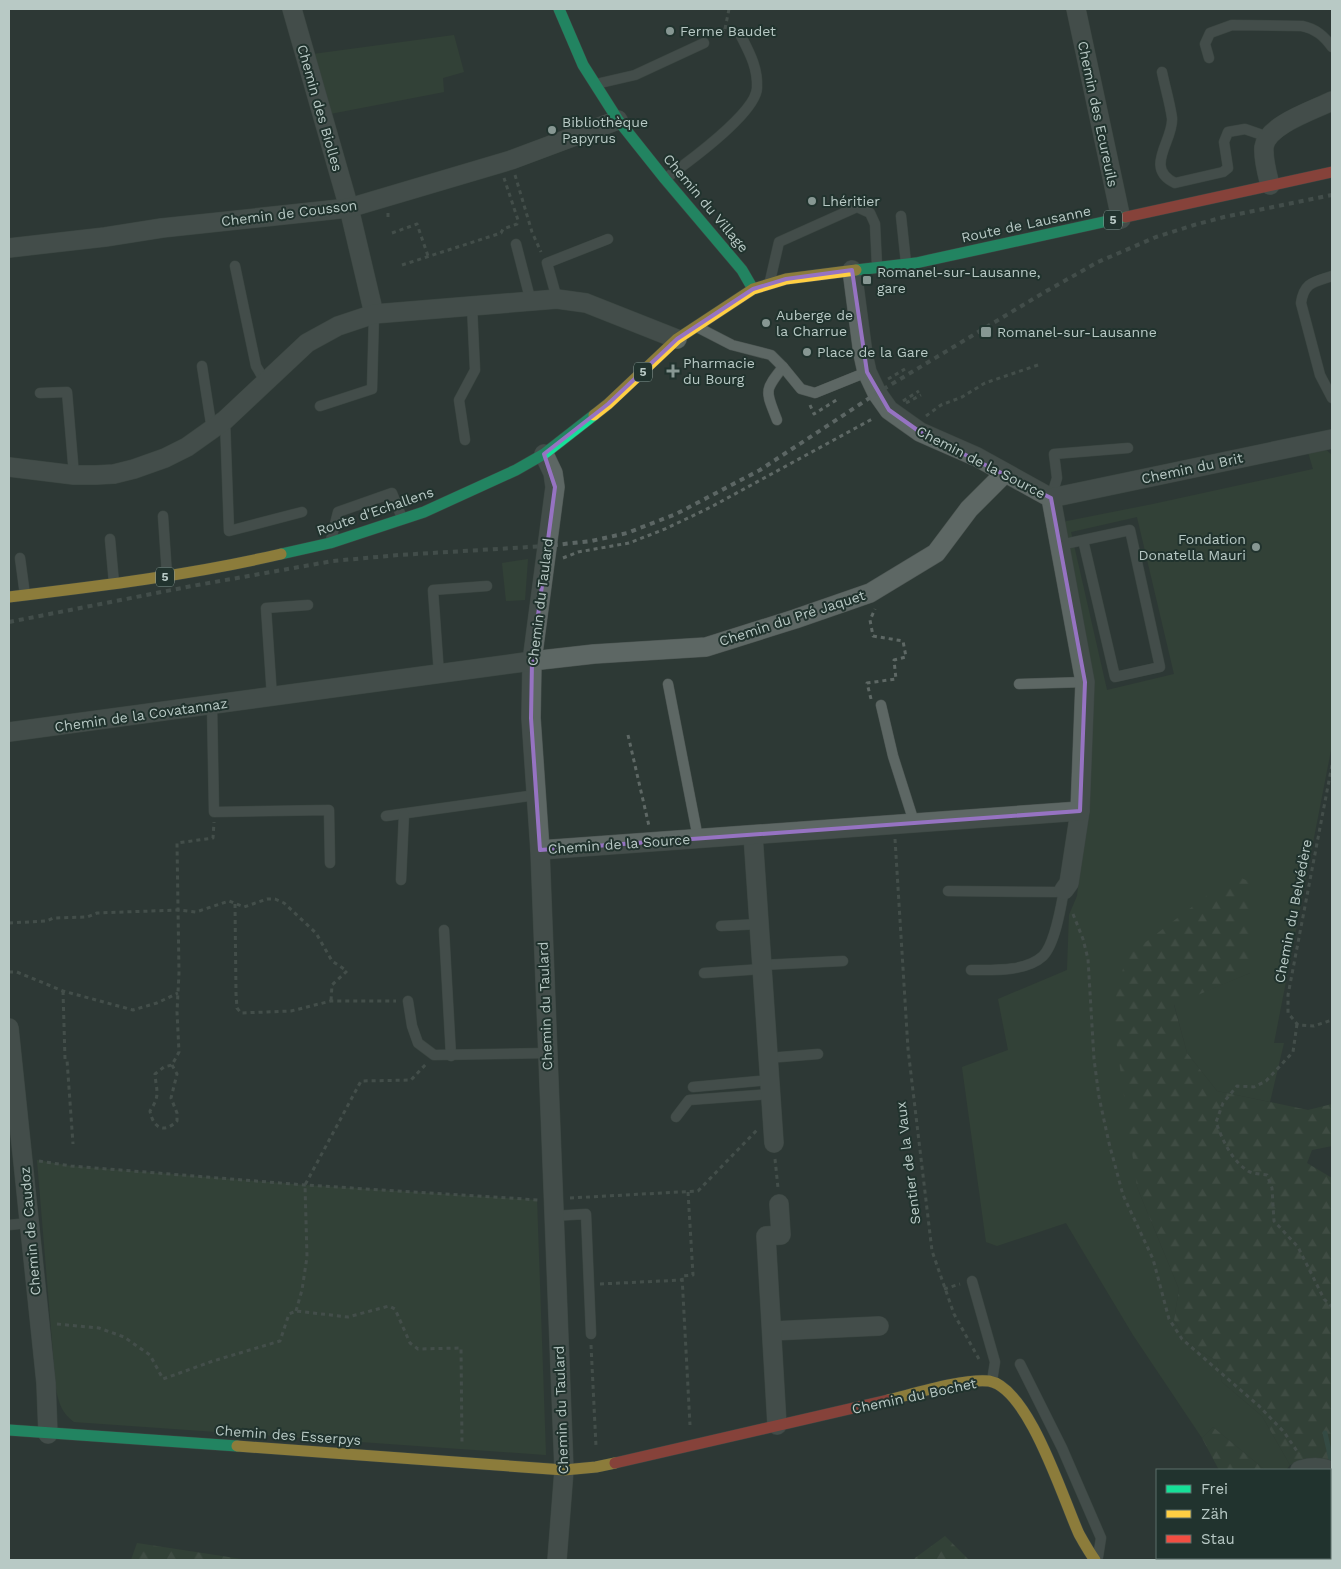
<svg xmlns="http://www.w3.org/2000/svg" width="1341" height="1569" font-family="'Work Sans',sans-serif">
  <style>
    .green { fill: #394c3a; fill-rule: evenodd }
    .forest { fill: url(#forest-firs) }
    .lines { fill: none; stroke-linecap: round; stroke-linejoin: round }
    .stream { stroke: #3c5f55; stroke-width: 5 }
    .lane-casing { stroke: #4b5451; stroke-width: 11 }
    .street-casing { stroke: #4b5451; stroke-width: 20 }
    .fast-casing { stroke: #4b5451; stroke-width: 12 }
    .slow-casing { stroke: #4b5451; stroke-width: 12 }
    .jam-casing { stroke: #4b5451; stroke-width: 12 }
    .path { stroke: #5e6865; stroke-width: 3; stroke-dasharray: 4 4; stroke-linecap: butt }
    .lane { stroke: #5d6764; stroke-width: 10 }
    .street { stroke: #5d6764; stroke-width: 19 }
    .fast { stroke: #16e098; stroke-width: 11 }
    .slow { stroke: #ffcf43; stroke-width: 11 }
    .jam { stroke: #f24e42; stroke-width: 11 }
    .rail { stroke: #5c6664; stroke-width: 4; stroke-dasharray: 5 5; stroke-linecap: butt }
    .marked { fill: none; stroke: #9673c2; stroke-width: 4; stroke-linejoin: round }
    .poi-dot { fill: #879793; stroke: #21332e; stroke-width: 2 }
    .labels { text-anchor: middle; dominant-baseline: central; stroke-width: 4; stroke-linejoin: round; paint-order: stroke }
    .shield { fill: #21332e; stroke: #8b9c98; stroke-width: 1 }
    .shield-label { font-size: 12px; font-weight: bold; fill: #b8c9c5 }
    .poi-label { font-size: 14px; fill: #b8c9c5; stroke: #21332e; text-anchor: start }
    .street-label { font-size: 14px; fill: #b8c9c5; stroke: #21332e }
  </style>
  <defs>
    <pattern id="forest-firs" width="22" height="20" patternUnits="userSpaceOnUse" patternTransform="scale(1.25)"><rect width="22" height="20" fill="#394c3a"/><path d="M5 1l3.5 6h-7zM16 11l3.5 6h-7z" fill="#546455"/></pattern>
  </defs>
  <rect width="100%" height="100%" fill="#2d3935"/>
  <g class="green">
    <path d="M454,35l10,37 -21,6 1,14 -114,22 -17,-60z"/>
    <path d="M1324,448l8,7v290l-58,298h10l-14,59 -53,-11 -30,-38 -13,-49 76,-31 -123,-16 10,230 42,102 -5,31 16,25 27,16 5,21 40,34 28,49 -4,5h-21l-52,-43 -11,11 -69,-103 -67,-112 -69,23 -11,-4 -24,-175 46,-17 -10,-51 69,-29 2,-55 8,-19 12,-97v-135l-37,-140 101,-20 160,-35 -5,-17zM1137,517l37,157 -67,16 -36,-158z"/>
    <path d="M528,559l-3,41 -19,1 -4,-38z"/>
    <path d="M37,1160l34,6 234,19 232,15 9,255 -472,-33c-12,-9 -15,-18 -18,-33z"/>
  </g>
  <g class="forest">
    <path d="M1234,875l19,8 -3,90 -76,32 13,48 30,38 91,19 24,-6v42l-20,4 -5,13 25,15v341l-2,-14v-35l-9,-11 -31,6 -28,-49 -40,-34 -5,-21 -27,-16 -16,-25 5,-31 -42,-102 -25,-175 14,-55z"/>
    <path d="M1213,1427l52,43h-46l-17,-32z"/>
    <path d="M945,1536l24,24h-55l1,-2z"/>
    <path d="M137,1543l111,17h-117z"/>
  </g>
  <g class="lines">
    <path class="stream" d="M1325,1433l7,31"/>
    <defs>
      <g id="lane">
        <path d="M1209,58l-4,-14 5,-11 22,-8 70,1c14,3 22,10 30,21"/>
        <path d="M1162,72c3,15 8,31 10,46 2,22 -29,50 3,65l48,-11 5,-4 -4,-26 4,-10 17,-3 23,8"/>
        <path d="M596,84l39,-9 69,-32"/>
        <path d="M666,178c21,-15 90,-65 91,-90 1,-21 -8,-36 -17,-54"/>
        <path d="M901,216l5,47"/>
        <path d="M516,244l15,58"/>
        <path d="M235,266l21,100 10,17"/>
        <path d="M1332,276c-18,6 -28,6 -31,27l19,72 12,23"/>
        <path d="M770,281l9,-39 78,-35 13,6 5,11 2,42"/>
        <path d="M557,299l-10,-36 61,-24"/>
        <path d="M699,328l33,17 39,10 12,12 18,22 14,4 52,-21"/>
        <path d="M202,366l10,64"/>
        <path d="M40,393l27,-1 7,83"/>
        <path d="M320,406l52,-17 2,-75"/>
        <path d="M225,420l4,111 73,-19"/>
        <path d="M777,420c-11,-29 -14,-28 6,-53"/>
        <path d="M465,440l-6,-40 16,-30 -3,-64"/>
        <path d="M1051,498l6,-20 -3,-24 74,-6"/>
        <path d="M163,516l4,59"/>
        <path d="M110,539l4,44"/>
        <path d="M331,540l7,-28 54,-19 10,25"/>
        <path d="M1060,545l70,-15 30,137 -45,10 -32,-137"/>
        <path d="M20,558l5,37"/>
        <path d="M439,674l-6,-84 54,-4"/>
        <path d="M668,684l30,154"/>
        <path d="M1019,684l66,-2"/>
        <path d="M272,697l-6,-89 42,-3"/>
        <path d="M212,705l2,107 115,-2 1,53"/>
        <path d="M881,705l12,51 21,66"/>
        <path d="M386,816l150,-21"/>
        <path d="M401,880l3,-66"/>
        <path d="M948,891l108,1 8,-2c-3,17 -9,54 -21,66 -17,16 -51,14 -72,14"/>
        <path d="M721,926l38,-2"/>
        <path d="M444,930l7,126"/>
        <path d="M761,965l82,-4"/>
        <path d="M704,973l58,-4"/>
        <path d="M408,1001l4,25 6,17 16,12 113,-2"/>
        <path d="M768,1058l50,-4"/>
        <path d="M693,1087l76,-7"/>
        <path d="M676,1117l13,-17 81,-6"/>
        <path d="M553,1216l33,-2 5,120"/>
        <path d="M9,1225l20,-2"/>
        <path d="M972,1281l23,81 -3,19"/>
        <path d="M1020,1364l42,84 39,90 -3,19"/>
      </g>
      <g id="street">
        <path d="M292,9l57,199 25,106"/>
        <path d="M1076,9l45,210"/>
        <path d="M1270,185c-3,-12 -7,-26 -6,-38 3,-22 50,-37 68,-46"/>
        <path d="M9,248l96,-11 57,-9 187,-20 162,-48 107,-40"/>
        <path d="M852,270l11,84 4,18 10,21 12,17 31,22 57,25 74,41"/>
        <path d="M544,454l9,19 2,14 -23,174 -1,57 9,132 24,620 -7,90"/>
        <path d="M9,467l65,8h22l18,-1 20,-5 31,-11 22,-11 38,-27 82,-77 31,-17 36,-12 183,-15 29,4 91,36"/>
        <path d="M1051,498l34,184 -5,129 -11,72 -5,7"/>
        <path d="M1051,498l281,-59"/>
        <path d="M9,732l523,-71 62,-7 112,-7 89,-28 75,-26 66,-40 33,-44 36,-36"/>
        <path d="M753,835l21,308"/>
        <path d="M540,850l540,-39"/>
        <path d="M9,1028l37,355 2,51"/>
        <path d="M772,1331l107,-5"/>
        <path d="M777,1425l-11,-189 15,-1 -2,-31"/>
        <path d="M1300,1470c10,-3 24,-4 32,2"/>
        <path d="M1267,1560l1,-2"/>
      </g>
      <g id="fast">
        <path d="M559,9l24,56 35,55 47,59 77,91 11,19"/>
        <path d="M856,270l60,-7 210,-46"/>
        <path d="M281,554l49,-11 94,-31 92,-42 28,-16 50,-39"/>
        <path d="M9,1430l228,16"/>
      </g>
      <g id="slow">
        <path d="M594,415l14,-11 69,-65 76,-50 33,-10 70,-9"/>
        <path d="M9,597c91,-11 182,-22 272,-43"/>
        <path d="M888,1400c25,-6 77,-22 101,-19 40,7 74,118 90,153 5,9 10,18 16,26"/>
        <path d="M237,1446l327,24 32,-3 19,-4"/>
      </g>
      <g id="jam">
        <path d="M1126,217l206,-45"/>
        <path d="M615,1463l273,-63"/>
      </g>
    </defs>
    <use href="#lane" class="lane-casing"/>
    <use href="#street" class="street-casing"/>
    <use href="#fast" class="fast-casing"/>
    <use href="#slow" class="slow-casing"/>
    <use href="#jam" class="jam-casing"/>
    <g class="path">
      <path d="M725,29l4,-20"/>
      <path d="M714,36l11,-7h3"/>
      <path d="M515,175l17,57 9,20"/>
      <path d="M388,213v8"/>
      <path d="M392,233l25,-9 11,32"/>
      <path d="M402,265l99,-32 2,-4 14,-5 1,-4 -14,-42"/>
      <path d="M888,379l17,-10"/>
      <path d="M903,401l16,-10"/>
      <path d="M906,403l15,-8"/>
      <path d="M810,405l4,9 24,-15"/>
      <path d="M926,416l15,-11 21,-8 23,-14 56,-19"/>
      <path d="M563,558l15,-6 51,-9 36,-14 46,-22 163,-89"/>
      <path d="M871,699l-4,-16 29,-4 -2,-19 12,-3 -3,-16 -30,-5 -3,-16 5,-11"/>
      <path d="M628,735l21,91"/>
      <path d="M1332,765l-44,230v18l10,12 16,1 18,-6"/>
      <path d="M895,839l13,210 24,202 22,63 26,47"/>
      <path d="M235,904l1,90 1,14 4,5 50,-2 40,-10h65"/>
      <path d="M1073,914l10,25 5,20 6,100 5,38 10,46 14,52 30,64 16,60 13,20 77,67 25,26 15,22"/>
      <path d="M9,923l38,-2 6,-3 34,-1 10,-4 81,-3 18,2 33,-11 15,6 23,-8h8l9,4 32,30 16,28 15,10 -15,14 -1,16"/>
      <path d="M9,972h8l46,19 70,19 24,-7 21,-10"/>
      <path d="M63,991l2,68 2,1 6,84"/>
      <path d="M1297,1024l-4,28 -27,29 -12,6 -17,-1 -14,17 -7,19c6,17 15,38 32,49 5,3 13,3 19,4l5,13 2,33 24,26 26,52 8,8"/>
      <path d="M172,1065l5,9 -6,24 6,15v8c-13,13 -24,7 -27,-10 11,-16 6,-21 5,-37l9,-7 8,-2 7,-13 -2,-40 2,-39 -2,-130 36,-5 1,-16"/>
      <path d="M775,1159l3,29"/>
      <path d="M39,1161l32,5 234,19 234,15"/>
      <path d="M688,1192l5,83 -11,1 8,149"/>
      <path d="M570,1198l128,-7 59,-61"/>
      <path d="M600,1284l82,-4"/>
      <path d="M944,1289l16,-5"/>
      <path d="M296,1311l6,-21 5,-33 -2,-72 56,-104 50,-1 16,-17"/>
      <path d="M57,1324l42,4 25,9 26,18 13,24 50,-18 67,-20 9,-27 7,-3 52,6 41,-11 6,3 15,34 8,6 43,-1 1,95"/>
      <path d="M591,1345l5,101"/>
    </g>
    <use href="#lane" class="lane"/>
    <use href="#street" class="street"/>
    <use href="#fast" class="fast"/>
    <use href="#slow" class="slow"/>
    <use href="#jam" class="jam"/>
    <path class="rail" d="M9,622l183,-36 141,-25 66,-6 147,-9 45,-5 36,-8 49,-19 84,-44 117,-77 166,-100 55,-31 58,-25 38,-12 30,-8 108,-22"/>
  </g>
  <path d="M0 0H1341V1569H0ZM852,270l15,102 22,38 31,22 131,66 34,184 -5,129 -540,39 -9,-132 1,-57 23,-174 -11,-33 64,-50 69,-65 76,-50 33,-10z" fill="#2d3935" fill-opacity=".55" fill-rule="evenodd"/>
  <path class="marked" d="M852,270l15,102 22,38 31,22 131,66 34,184 -5,129 -540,39 -9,-132 1,-57 23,-174 -11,-33 64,-50 69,-65 76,-50 33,-10z"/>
  <g class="poi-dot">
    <circle cx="670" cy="31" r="5"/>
    <circle cx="552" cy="130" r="5"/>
    <circle cx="812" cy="201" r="5"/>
    <rect x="862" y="275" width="10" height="10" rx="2.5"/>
    <circle cx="766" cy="323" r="5"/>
    <rect x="980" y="326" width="12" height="12" rx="2.5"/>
    <circle cx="807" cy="352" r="5"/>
    <path d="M670.5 363.5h5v5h5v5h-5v5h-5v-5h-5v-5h5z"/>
    <circle cx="1256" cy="547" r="5"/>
  </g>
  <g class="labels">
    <g class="shield">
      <rect x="1104" y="210.5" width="18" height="19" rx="4"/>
      <rect x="634" y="362.5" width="18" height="19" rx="4"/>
      <rect x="156" y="567.5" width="18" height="19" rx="4"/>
    </g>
    <g class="shield-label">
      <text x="1113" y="220">5</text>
      <text x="643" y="372">5</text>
      <text x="165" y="577">5</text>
    </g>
    <g class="poi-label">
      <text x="680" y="31">Ferme Baudet</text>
      <text x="562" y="122">Bibliothèque<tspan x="562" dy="16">Papyrus</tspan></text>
      <text x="822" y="201">Lhéritier</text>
      <text x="877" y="272">Romanel-sur-Lausanne,<tspan x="877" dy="16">gare</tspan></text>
      <text x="776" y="315">Auberge de<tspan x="776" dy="16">la Charrue</tspan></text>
      <text x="997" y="332">Romanel-sur-Lausanne</text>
      <text x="817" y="352">Place de la Gare</text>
      <text x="683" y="363">Pharmacie<tspan x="683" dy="16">du Bourg</tspan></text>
      <text x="1246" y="539" text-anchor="end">Fondation<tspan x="1246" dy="16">Donatella Mauri</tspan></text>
    </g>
    <g class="street-label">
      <text transform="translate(320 108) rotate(74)">Chemin des Biolles</text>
      <text transform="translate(1098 114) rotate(78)">Chemin des Ecureuils</text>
      <text transform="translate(706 203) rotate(50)">Chemin du Village</text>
      <text transform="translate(289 213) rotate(-7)">Chemin de Cousson</text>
      <text transform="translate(1026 224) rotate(-12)">Route de Lausanne</text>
      <text transform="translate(981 462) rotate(27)">Chemin de la Source</text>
      <text transform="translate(1192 468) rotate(-12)">Chemin du Brit</text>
      <text transform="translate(375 511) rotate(-19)">Route d'Echallens</text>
      <text transform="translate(540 602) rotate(-83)">Chemin du Taulard</text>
      <text transform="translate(792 618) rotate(-18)">Chemin du Pré Jaquet</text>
      <text transform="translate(141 715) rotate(-8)">Chemin de la Covatannaz</text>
      <text transform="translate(619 844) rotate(-4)">Chemin de la Source</text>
      <text transform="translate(1293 911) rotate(-79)">Chemin du Belvédère</text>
      <text transform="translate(545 1006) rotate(-92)">Chemin du Taulard</text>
      <text transform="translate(908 1163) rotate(-97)">Sentier de la Vaux</text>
      <text transform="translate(30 1231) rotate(-95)">Chemin de Caudoz</text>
      <text transform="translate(914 1396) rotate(-12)">Chemin du Bochet</text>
      <text transform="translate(561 1410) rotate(-92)">Chemin du Taulard</text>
      <text transform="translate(288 1435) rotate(4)">Chemin des Esserpys</text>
    </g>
  </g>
  <rect width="1341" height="1569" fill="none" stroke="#b8c9c5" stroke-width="20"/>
  <rect x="1156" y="1469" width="175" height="90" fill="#21332e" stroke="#5d6f6a"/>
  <rect x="1166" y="1485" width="25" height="8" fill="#16e098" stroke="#5d6f6a"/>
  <text x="1201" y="1494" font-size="15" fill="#b8c9c5">Frei</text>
  <rect x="1166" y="1510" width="25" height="8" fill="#ffcf43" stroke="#5d6f6a"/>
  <text x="1201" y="1519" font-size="15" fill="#b8c9c5">Zäh</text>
  <rect x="1166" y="1535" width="25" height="8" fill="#f24e42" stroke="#5d6f6a"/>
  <text x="1201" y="1544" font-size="15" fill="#b8c9c5">Stau</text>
</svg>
